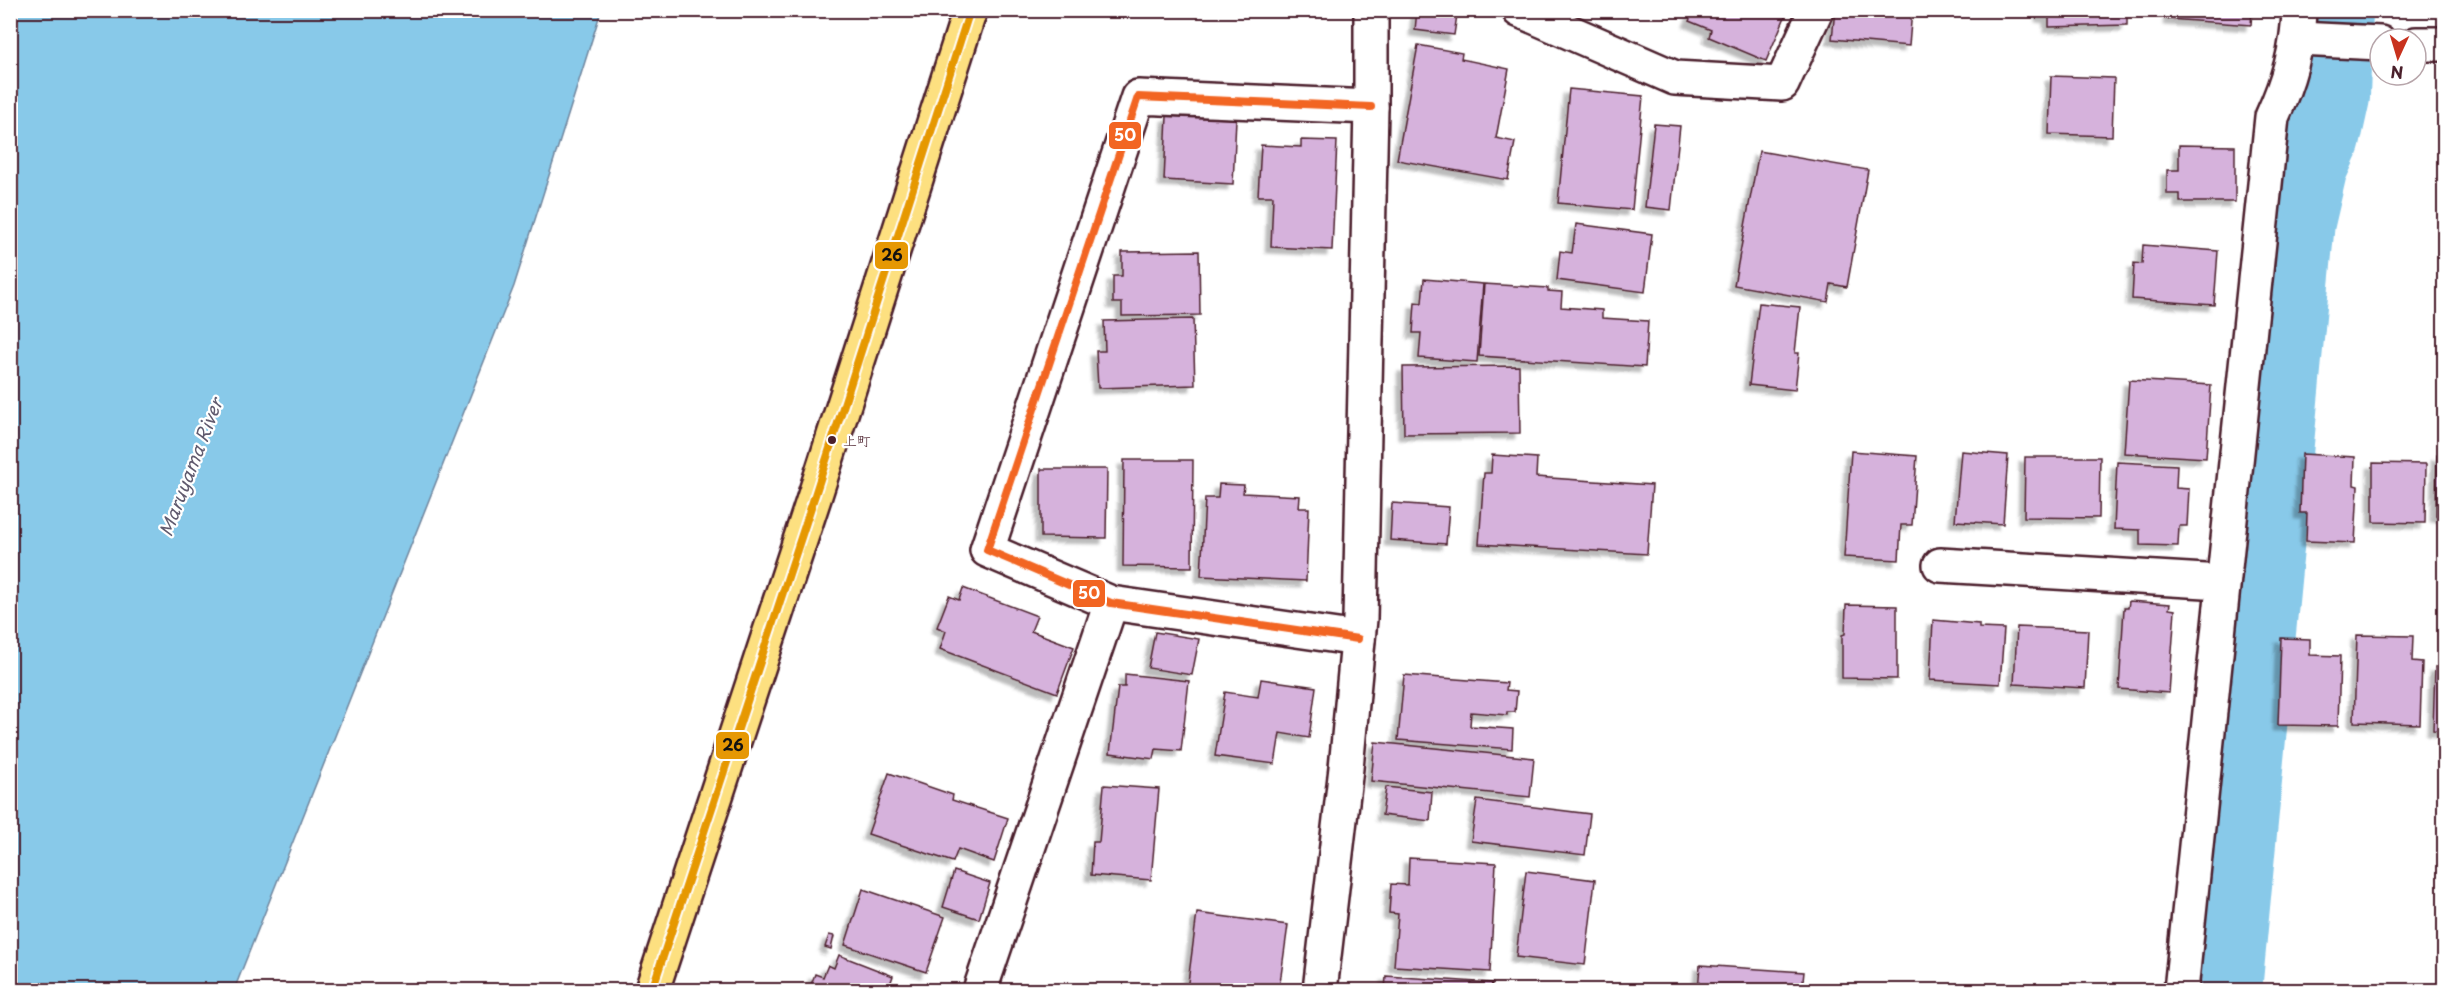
<svg xmlns="http://www.w3.org/2000/svg" width="2455" height="1001" font-family="'Playpen Sans','Klee One',sans-serif">
  <style>
    .water { fill: #88c9e9; stroke: #6f859d; stroke-width: 1.5 }
    .lines { fill: none; stroke-linecap: round; stroke-linejoin: round }
    .river { stroke: #88c9e9; stroke-width: 90 }
    .building { fill: #d6b2dc; stroke: #4a1f2b; stroke-width: 1.5; filter: url(#shadow) }
    .street-casing { stroke: #4a1f2b; stroke-width: 38 }
    .highway-casing { stroke: #4a1f2b; stroke-width: 38 }
    .street { stroke: #fff; stroke-width: 33 }
    .highway { stroke: #fde080; stroke-width: 33 }
    .bus-1-casing { stroke: #fff; stroke-width: 12 }
    .bus-2-casing { stroke: #fff; stroke-width: 12 }
    .bus-1 { stroke: #f26522; stroke-width: 8 }
    .bus-2 { stroke: #e69804; stroke-width: 8 }
    .bus-dot { fill: #4a1f2b; stroke: #fff; stroke-width: 2 }
    .labels { text-anchor: middle; dominant-baseline: central; stroke-width: 4.5; stroke-linejoin: round; paint-order: stroke }
    .bus-label { font-size: 14px; fill: #4a1f2b; stroke: #fff; text-anchor: start }
    .water-label { font-size: 18px; font-style: italic; fill: #605a6e; stroke: #fff }
    .line-badge { stroke: #fff; stroke-width: 2 }
    .badge-label { font-size: 16px; text-anchor: middle; font-weight: bold; fill: #fff }
    .pale-badge-label { font-size: 16px; text-anchor: middle; font-weight: bold; fill: #111 }
  </style>
  <defs>
    <filter id="shadow"><feDropShadow dx="-5.5" dy="5.5" stdDeviation="1.5" flood-color="#0004"/></filter>
  </defs>
  <rect width="100%" height="100%" fill="#fff"/>
  <filter id="ink" filterUnits="userSpaceOnUse"><feTurbulence type="fractalNoise" baseFrequency=".0167" numOctaves="2"/><feDisplacementMap in="SourceGraphic" scale="12" xChannelSelector="R" yChannelSelector="G"/><feConvolveMatrix kernelMatrix="1 2 1 2 8 2 1 2 1" color-interpolation-filters="sRGB"/></filter>
  <g filter="url(#ink)">
    <path class="water" d="M10,11h591l-87,275 -280,704h-223z"/>
    <g class="lines">
      <path class="river" d="M2217,990l73,-769 13,-56 13,-28 9,-41 3,-86"/>
    </g>
    <g class="building">
      <path d="M1417,10l40,5 -3,20 -39,-5z"/>
      <path d="M1694,10h94l-22,51 -57,-24 2,-7 -22,-9z"/>
      <path d="M1835,10h77l-3,36 -77,-7z"/>
      <path d="M2041,10h86v15l-78,2v-10l-8,-1z"/>
      <path d="M2170,10h82l-1,15 -82,-6z"/>
      <path d="M1418,45l44,8 -1,6 48,10 -13,69 19,4 -7,38 -111,-20z"/>
      <path d="M2051,76l63,2 -2,58 -63,-2z"/>
      <path d="M1569,89l74,7 -11,114 -74,-7z"/>
      <path d="M1167,116l69,3 -3,65 -69,-4z"/>
      <path d="M1654,124l26,2 -9,84 -26,-3z"/>
      <path d="M1301,140l36,1 -5,109 -61,-3 2,-51h-15l3,-51 40,2z"/>
      <path d="M2179,145l56,1v56h-55v-8h-13v-24h12z"/>
      <path d="M1759,151l109,19 -21,117 -16,-3 -3,18 -94,-17z"/>
      <path d="M1576,224l76,10 -7,58 -88,-12 3,-29 12,2z"/>
      <path d="M2143,245l75,6 -4,54 -82,-6 2,-36 8,1z"/>
      <path d="M1199,251l1,64 -78,1v-13h-9v-27h9v-24z"/>
      <path d="M1424,279l59,5 -6,78 -58,-4 2,-25h-8l2,-31 7,1z"/>
      <path d="M1484,284l64,4v3l14,1 -1,15 41,3v8l46,3 -3,46 -166,-11z"/>
      <path d="M1759,303l41,4 -5,46h4l-4,37 -46,-5z"/>
      <path d="M1193,319l2,66 -97,3 -2,-37h9l-1,-30z"/>
      <path d="M1519,366l1,67 -116,1 -1,-67z"/>
      <path d="M2129,380l82,5 -5,73 -82,-5z"/>
      <path d="M1851,451l66,5 -5,69h-11l-2,35 -55,-3z"/>
      <path d="M1961,451l47,4 -5,69 -48,-3z"/>
      <path d="M2302,454l53,3 -1,28 4,1 -3,57 -49,-2 1,-28h-7z"/>
      <path d="M1492,455l45,3 -1,19 116,8 -5,69 -168,-10 5,-71h7z"/>
      <path d="M2437,455l7,1v61l-8,-1z"/>
      <path d="M2025,457h75l-1,61 -75,-1z"/>
      <path d="M1124,460h69l-1,107 -69,-1z"/>
      <path d="M2117,462l60,3 -1,23 13,1 -2,37h-8l-1,20 -38,-1v-15l-26,-1z"/>
      <path d="M2373,463l53,1 -1,59 -52,-1z"/>
      <path d="M1041,469h66l-1,69 -65,-1z"/>
      <path d="M1219,484l25,1 -1,8 57,3 -1,12h10l-3,73 -105,-5 4,-78h13z"/>
      <path d="M1392,503l57,4 -3,37 -56,-4z"/>
      <path d="M963,588l74,28 -6,15 43,16 -17,46 -117,-44 6,-18 -9,-4 12,-31 10,4z"/>
      <path d="M2129,601l41,3 -1,5 6,1 -6,83 -50,-4 5,-81h4z"/>
      <path d="M1846,605l51,1v73l-55,-1v-43l3,-1z"/>
      <path d="M1933,620l46,4v4l25,1 -4,55 -70,-4z"/>
      <path d="M2017,627l71,3 -3,58 -71,-4z"/>
      <path d="M1155,632l44,7 -7,36 -44,-7z"/>
      <path d="M2357,635l56,1 -1,25 10,1 -2,62 -66,-2z"/>
      <path d="M2281,638l29,1v16l30,1 -2,70 -60,-1z"/>
      <path d="M2435,667h9v64l-11,-1z"/>
      <path d="M1125,674l64,7 -8,70 -25,-2 -2,10 -44,-6 8,-66h7z"/>
      <path d="M1404,675l103,8 -1,7 11,1 -2,21h-8v3l-36,-3 -1,14 43,3 -1,20 -114,-9z"/>
      <path d="M1261,679l55,8 -7,51 -29,-5 -5,31 -60,-8 10,-64 33,5z"/>
      <path d="M1375,742l159,16 -4,39 -159,-16z"/>
      <path d="M889,773l64,22 -1,5 56,18 -14,44 -36,-13 -5,13 -85,-28z"/>
      <path d="M1104,785l55,4 -8,91 -60,-5 2,-33h6z"/>
      <path d="M1386,787l46,5 -2,29 -48,-6z"/>
      <path d="M1477,800l113,14 -5,41 -114,-14z"/>
      <path d="M1409,858l87,5 -6,109 -96,-6 4,-52 -9,-1 2,-29 17,1z"/>
      <path d="M954,871l36,12 -11,36 -36,-12z"/>
      <path d="M1526,871l69,9 -10,85 -69,-8z"/>
      <path d="M863,889l82,28 -19,55 -81,-27z"/>
      <path d="M1197,913l91,12 -9,65h-92z"/>
      <path d="M829,935l5,1 -3,13 -6,-2z"/>
      <path d="M839,955l54,21 -5,14h-79l6,-16 8,3 5,-12 6,3z"/>
      <path d="M1700,965l104,7 -2,18h-104z"/>
      <path d="M1386,976l106,7 -1,7h-106z"/>
    </g>
    <g class="lines">
      <defs>
        <g id="street">
          <path d="M1519,10l156,68 107,6 34,-74"/>
          <path d="M2299,39l81,4"/>
          <path d="M2416,44h28"/>
          <path d="M1940,565l282,17"/>
          <path d="M1358,639l-247,-36 -124,-53 151,-453 233,10"/>
          <path d="M980,990l131,-387"/>
          <path d="M1320,990l26,-222 14,-149 11,-512v-97"/>
          <path d="M2181,990l91,-873c16,-35 26,-68 27,-107"/>
        </g>
        <path id="highway" d="M652,990l163,-495 155,-485"/>
      </defs>
      <use href="#street" class="street-casing"/>
      <use href="#highway" class="highway-casing"/>
      <use href="#street" class="street"/>
      <use href="#highway" class="highway"/>
      <defs>
        <path id="bus-1" d="M1358,639l-247,-36 -124,-53 151,-453 233,10"/>
        <path id="bus-2" d="M652,990l163,-495 155,-485"/>
      </defs>
      <use href="#bus-1" class="bus-1-casing"/>
      <use href="#bus-2" class="bus-2-casing"/>
      <use href="#bus-1" class="bus-1"/>
      <use href="#bus-2" class="bus-2"/>
    </g>
  </g>
  <circle class="bus-dot" cx="832" cy="440" r="5"/>
  <g class="labels">
    <g class="bus-label">
      <text x="843" y="440">上町</text>
    </g>
    <g class="water-label">
      <text transform="translate(190 467) rotate(-69)">Maruyama River</text>
    </g>
  </g>
  <g class="line-badge">
    <rect x="1108" y="121" width="34" height="29" rx="6" fill="#f26522"/>
    <rect x="874" y="241" width="35" height="29" rx="6" fill="#e69804"/>
    <rect x="1072" y="579" width="34" height="29" rx="6" fill="#f26522"/>
    <rect x="715" y="731" width="35" height="29" rx="6" fill="#e69804"/>
  </g>
  <g class="badge-label">
    <text x="1125" y="141">50</text>
    <text x="1089" y="599">50</text>
  </g>
  <g class="pale-badge-label">
    <text x="892" y="261">26</text>
    <text x="733" y="751">26</text>
  </g>
  <rect width="2455" height="1001" fill="none" stroke="#fff" stroke-width="36"/>
  <rect x="18" y="18" width="2419" height="965" fill="none" stroke="#4a1f2b" stroke-width="2" filter="url(#ink)"/>
  <g transform="translate(2398 57) rotate(184)"><circle r="28" fill="#ffffff" stroke="#b7a5aa" stroke-width="1.5"/>
  <path d="M0-4.5L10 22L0 15L-10 22Z" fill="#c8321e"/>
  <text y="-9" font-size="16" font-weight="bold" text-anchor="middle" fill="#4a1f2b">N</text>
  </g>
</svg>
